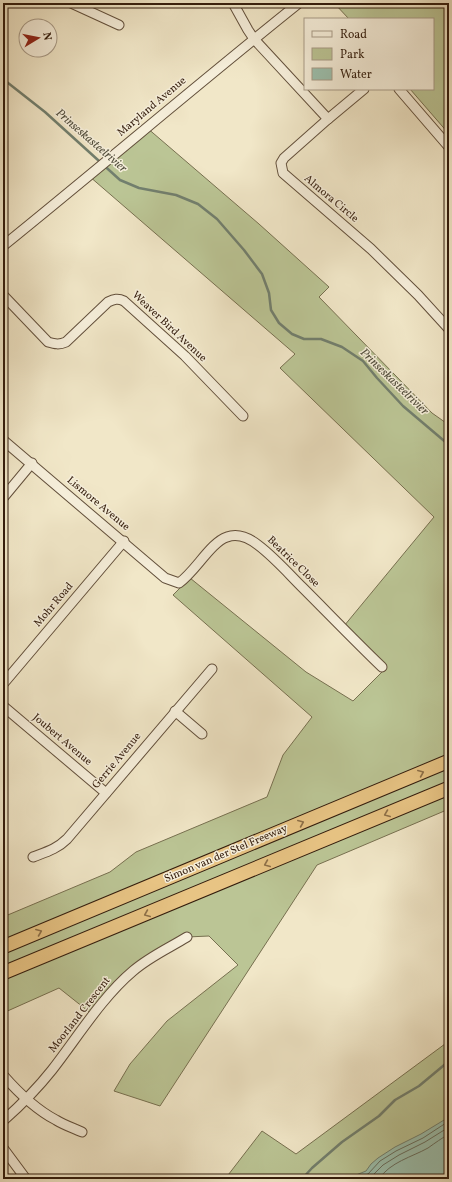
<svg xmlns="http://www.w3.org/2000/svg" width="452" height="1182" font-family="Vollkorn,serif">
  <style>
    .green { fill: #bbc595; stroke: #777050 }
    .water { fill: #9cc1af; stroke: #727f6e }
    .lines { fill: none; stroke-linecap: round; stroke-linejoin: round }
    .shore { stroke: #686e5e; stroke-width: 1 }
    .stream { stroke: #727f6e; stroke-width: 2.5 }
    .minor-casing { stroke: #624f3b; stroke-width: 11 }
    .highway-casing { stroke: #331c0c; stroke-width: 15 }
    .minor { stroke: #f6efdb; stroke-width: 9 }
    .highway { stroke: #e8c484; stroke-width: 13 }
    .oneway { stroke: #8e7048 }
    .labels { text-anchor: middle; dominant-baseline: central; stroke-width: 3; stroke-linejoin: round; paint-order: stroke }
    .street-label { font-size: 11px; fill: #331c0c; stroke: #f6efdb }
    .water-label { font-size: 12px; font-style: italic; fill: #524e3d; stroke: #f6efdb }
  </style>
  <rect width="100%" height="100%" fill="#f1e7c8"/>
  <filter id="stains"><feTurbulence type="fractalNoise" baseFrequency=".005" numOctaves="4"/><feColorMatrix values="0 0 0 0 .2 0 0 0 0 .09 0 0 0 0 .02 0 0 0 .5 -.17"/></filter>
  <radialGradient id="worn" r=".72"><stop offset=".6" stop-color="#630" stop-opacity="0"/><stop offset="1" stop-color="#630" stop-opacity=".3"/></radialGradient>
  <g class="green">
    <path d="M334,3h115v131l-39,-45h23v-70h-84z"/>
    <path d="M146,127l113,97 70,63 -10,10 113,116 17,12v384l-132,56 -157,241 -46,-15 16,-27 37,-43 71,-56 -29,-29 -22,1 -54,33 -40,45 -34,-27 -56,25v-96l107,-45 26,-20 131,-55 16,-42 29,-38 -139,-122 17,-17 116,94 47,29 34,-34 -43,-41 90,-109 -154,-149 15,-14 -206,-178z"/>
    <path d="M449,1041v138h-224l37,-48 34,23z"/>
  </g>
  <path class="water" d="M449,1117v62h-98v-2l15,-6 5,-7 7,-6 17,-11 26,-13z"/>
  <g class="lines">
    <g class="shore">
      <path d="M356,1179l12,-5 12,-13 16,-10 27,-13 26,-17"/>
      <path d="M369,1179l14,-14 16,-10 26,-13 24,-15"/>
      <path d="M379,1179c11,-17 33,-22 49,-31 7,-5 14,-10 21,-14"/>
    </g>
    <g class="stream">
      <path d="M3,79l42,33 75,68 19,8 37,7 22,9 19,15 27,31 18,24 7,19 2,17 8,13 13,11 12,5h17l21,8 21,14 14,17 26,28 46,39"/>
      <path d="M302,1179l10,-11 30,-26 37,-26 16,-16 24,-14 30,-25"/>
    </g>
    <defs>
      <g id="minor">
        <path d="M71,3l48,22"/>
        <path d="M233,3l15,27 6,9 74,80"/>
        <path d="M364,89l-36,30 -44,39 -3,5 2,10 88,76 47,46 31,34"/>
        <path d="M399,89l50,58"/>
        <path d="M3,246c99,-80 196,-163 296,-243"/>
        <path d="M3,295l45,47c7,2 11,3 18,0l42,-40c6,-3 10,-4 16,-1l61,55 58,60"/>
        <path d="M3,440l162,138 14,5c16,-11 32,-41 48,-46 11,-4 22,1 31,8 16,12 30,28 44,42 27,27 53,54 80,80"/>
        <path d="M3,498l29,-35"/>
        <path d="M3,684l121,-143"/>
        <path d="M3,706l103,87"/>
        <path d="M175,711l27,23"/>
        <path d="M33,857c13,-5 24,-8 34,-18l145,-170"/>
        <path d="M3,1075c14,16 34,35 53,45 8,5 17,8 26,12"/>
        <path d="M3,1121c18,-16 34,-32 49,-51 25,-32 50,-73 81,-99 16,-14 36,-23 54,-34"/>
        <path d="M3,1148l23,31"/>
      </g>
      <g id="highway">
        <path d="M3,947l446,-186"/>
        <path d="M3,973l446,-185"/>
      </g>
    </defs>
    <use href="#minor" class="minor-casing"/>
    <use href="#highway" class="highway-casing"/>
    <use href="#minor" class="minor"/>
    <use href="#highway" class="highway"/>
  </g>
  <defs><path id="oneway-chevron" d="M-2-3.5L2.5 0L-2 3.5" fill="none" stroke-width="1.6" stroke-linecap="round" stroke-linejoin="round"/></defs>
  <g class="oneway">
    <use href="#oneway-chevron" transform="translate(421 773) rotate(-23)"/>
    <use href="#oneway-chevron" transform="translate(387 814) rotate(158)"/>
    <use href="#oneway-chevron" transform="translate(301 823) rotate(-23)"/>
    <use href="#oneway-chevron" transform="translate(267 864) rotate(157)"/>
    <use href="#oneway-chevron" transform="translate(147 914) rotate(157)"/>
    <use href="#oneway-chevron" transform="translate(39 932) rotate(-22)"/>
  </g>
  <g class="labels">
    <g class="street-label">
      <text transform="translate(152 107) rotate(-40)">Maryland Avenue</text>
      <text transform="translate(331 199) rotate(40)">Almora Circle</text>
      <text transform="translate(169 327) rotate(43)">Weaver Bird Avenue</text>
      <text transform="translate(98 504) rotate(40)">Lismore Avenue</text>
      <text transform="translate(293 562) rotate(44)">Beatrice Close</text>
      <text transform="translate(54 605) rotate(-50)">Mohr Road</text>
      <text transform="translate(62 740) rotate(40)">Joubert Avenue</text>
      <text transform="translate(117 761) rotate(-50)">Gerrie Avenue</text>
      <text transform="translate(226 854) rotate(-23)">Simon van der Stel Freeway</text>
      <text transform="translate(80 1015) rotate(-52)">Moorland Crescent</text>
    </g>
    <g class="water-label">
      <text transform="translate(91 141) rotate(41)">Prinseskasteelrivier</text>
      <text transform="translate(394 382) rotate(44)">Prinseskasteelrivier</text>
    </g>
  </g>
  <rect width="452" height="1182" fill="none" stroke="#f1e7c8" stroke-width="16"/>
  <rect x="4" y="4" width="444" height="1174" fill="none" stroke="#331c0c" stroke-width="2"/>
  <rect x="8" y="8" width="436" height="1166" fill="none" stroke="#331c0c"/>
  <rect x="304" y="18" width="130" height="72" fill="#f6efdb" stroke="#a89b88"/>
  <rect x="312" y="31" width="20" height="6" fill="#f6efdb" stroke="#a89b88"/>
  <text x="340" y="38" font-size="12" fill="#331c0c">Road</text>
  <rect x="312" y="48" width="20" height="12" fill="#bbc595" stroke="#a89b88"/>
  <text x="340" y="58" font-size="12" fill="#331c0c">Park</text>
  <rect x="312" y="68" width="20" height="12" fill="#9cc1af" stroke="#a89b88"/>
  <text x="340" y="78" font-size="12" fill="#331c0c">Water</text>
  <g transform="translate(38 38) rotate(80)"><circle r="19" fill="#f6efdb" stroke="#a89b88"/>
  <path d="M0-3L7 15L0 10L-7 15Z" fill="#8f2418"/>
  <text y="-6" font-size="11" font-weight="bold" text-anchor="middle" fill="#331c0c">N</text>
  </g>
  <rect width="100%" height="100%" filter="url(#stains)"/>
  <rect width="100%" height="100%" fill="url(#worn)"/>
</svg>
